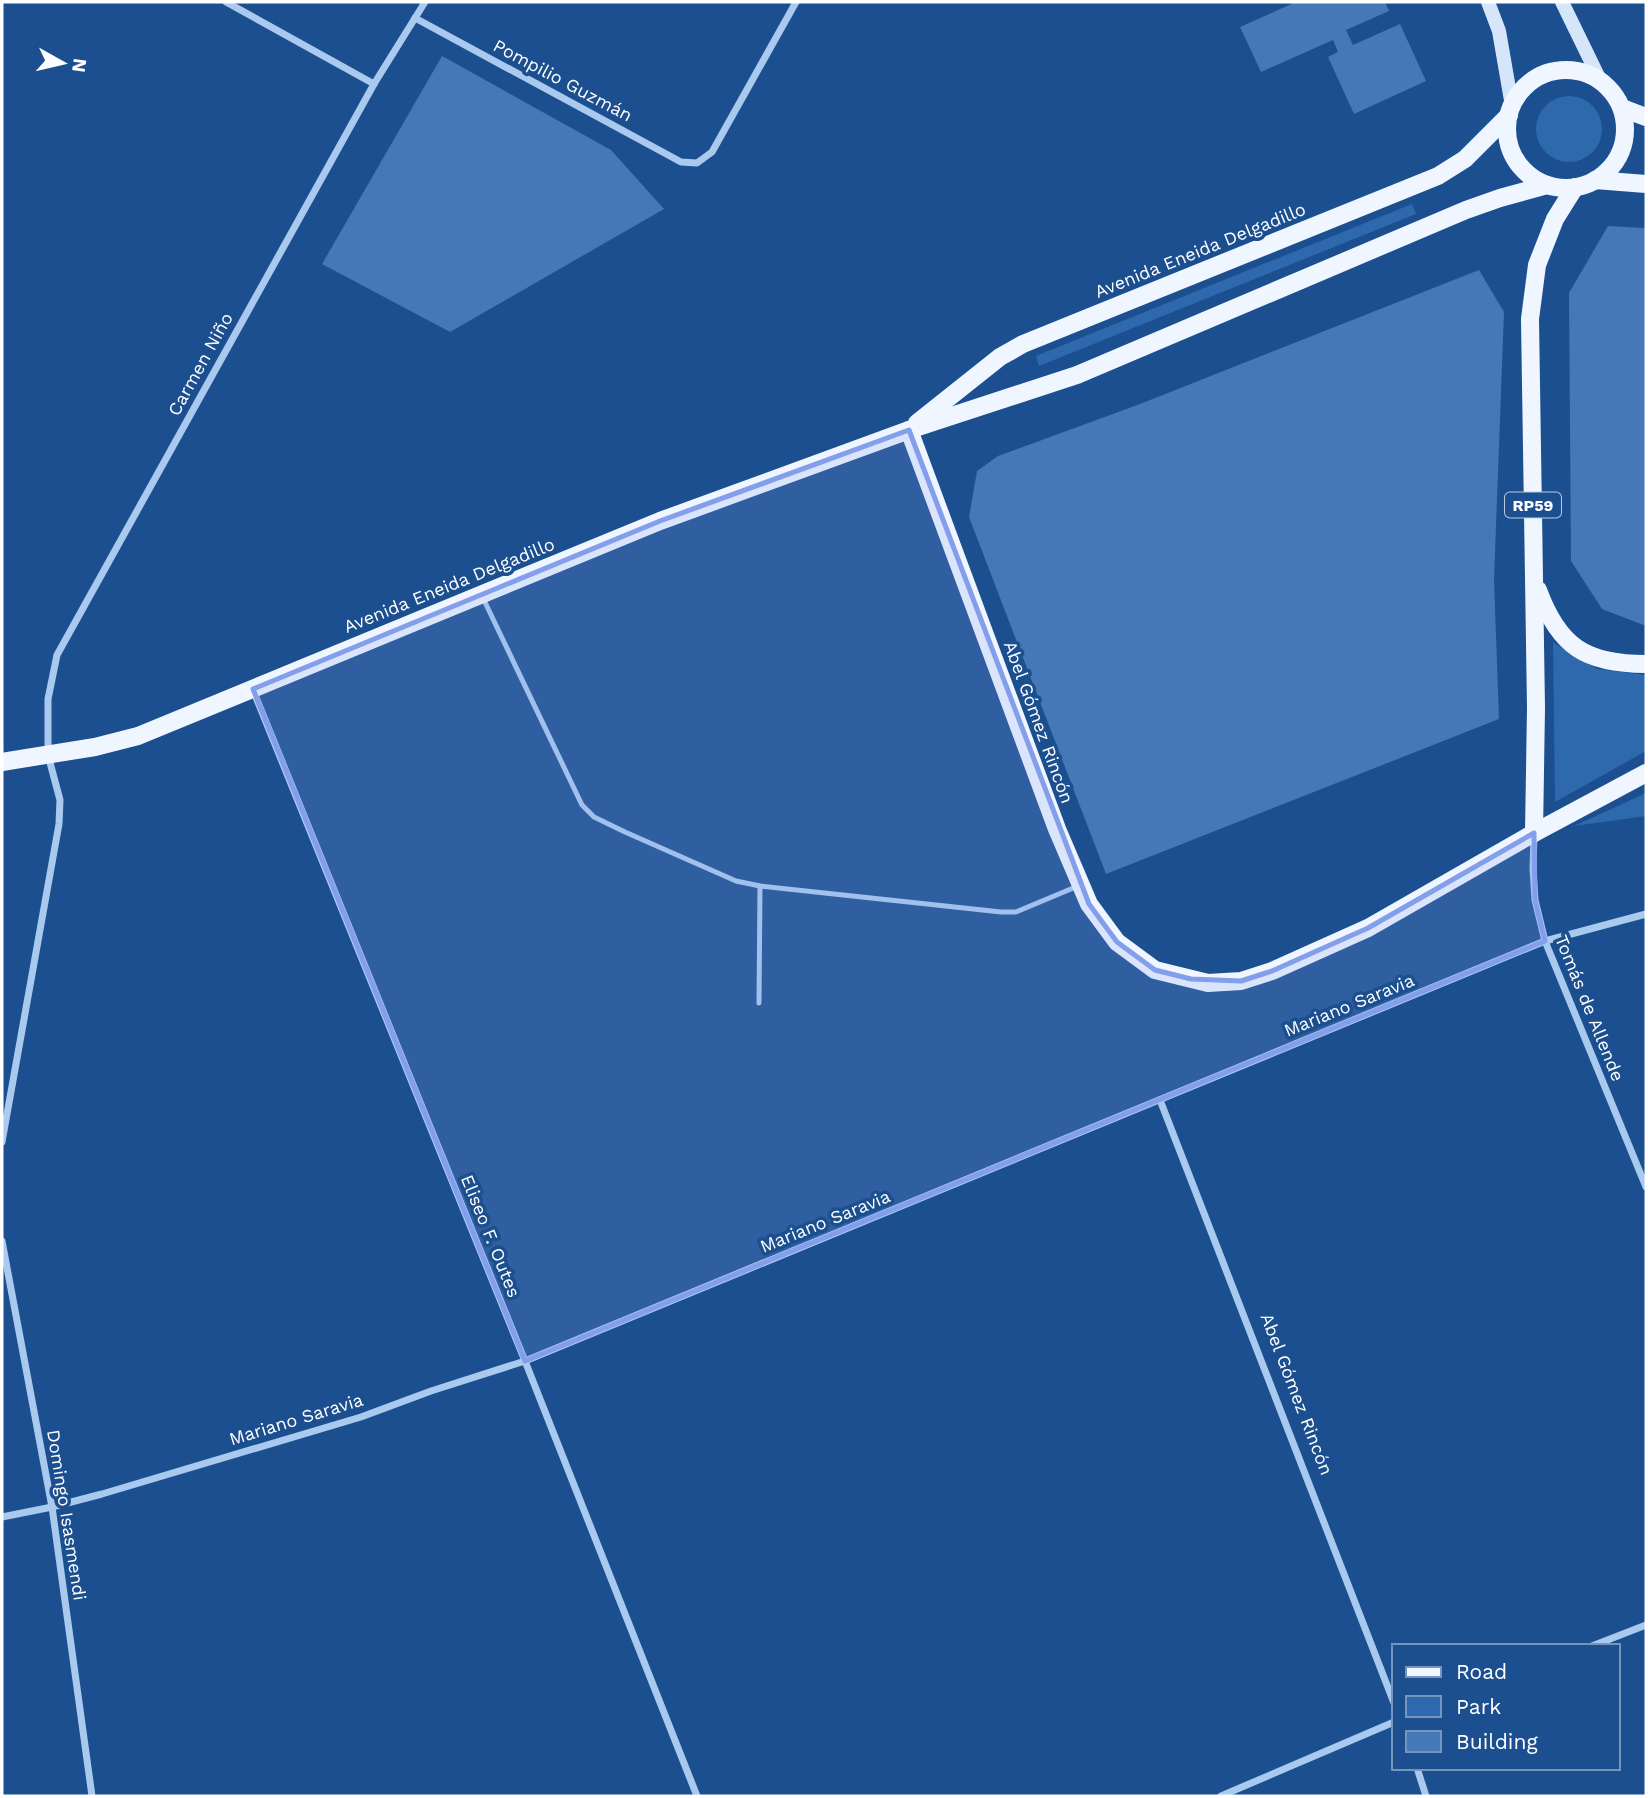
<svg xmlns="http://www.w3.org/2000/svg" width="1648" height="1798" font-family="'Work Sans',sans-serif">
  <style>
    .green { fill: #2e69ad }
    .building { fill: #4478b7 }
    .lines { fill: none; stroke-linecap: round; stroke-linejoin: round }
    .service { stroke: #a9c9ee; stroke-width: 5 }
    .minor { stroke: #a9c9ee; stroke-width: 7 }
    .secondary { stroke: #d6e6fa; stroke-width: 14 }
    .primary { stroke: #f0f6ff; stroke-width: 18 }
    .marked { fill: #839eea; fill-opacity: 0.2; stroke: #839eea; stroke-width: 5; stroke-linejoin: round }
    .labels { text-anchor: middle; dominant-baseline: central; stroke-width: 7; stroke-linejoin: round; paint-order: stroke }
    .shield { fill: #1b4f8f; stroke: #bbcadd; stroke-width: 2 }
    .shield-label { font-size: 16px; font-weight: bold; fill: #fff }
    .street-label { font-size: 18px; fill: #fff; stroke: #1b4f8f }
  </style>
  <rect width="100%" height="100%" fill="#1b4f8f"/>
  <g class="green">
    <circle cx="1569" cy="129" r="33"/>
    <path d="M1412,204l4,10 -377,152 -3,-10z"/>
    <path d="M1553,642l44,27 49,6v76l-91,51z"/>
    <path d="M1646,793v23l-72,10z"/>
  </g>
  <g class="building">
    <path d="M1296,2h89l4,9 -43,19 7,15 47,-21 26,57 -72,33 -26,-57 10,-5 -5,-12 -72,32 -21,-45z"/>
    <path d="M442,56l169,94 53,59 -214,123 -128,-68z"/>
    <path d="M1608,226l38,2v398l-44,-17 -31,-48 -2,-268z"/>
    <path d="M1479,270l25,42 -10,268 5,139 -393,155 -137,-357 8,-46 21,-15 142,-52z"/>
  </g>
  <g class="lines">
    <g class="service">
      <path d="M482,596l100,209 12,12 31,15 111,49 24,5 241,26h15l62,-26"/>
      <path d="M759,1003l1,-117"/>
    </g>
    <g class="minor">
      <path d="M226,2l148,82"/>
      <path d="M415,18l266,144 16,1 15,-11 84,-150"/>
      <path d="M253,690l272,671 172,435"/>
      <path d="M1534,834l-1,35 2,31 10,41 101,246"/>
      <path d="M1160,1100l234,603"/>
      <path d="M2,1142l57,-318 1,-24 -12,-45v-56l9,-44 317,-571 51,-82"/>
      <path d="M2,1241l50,266 40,289"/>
      <path d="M2,1517l50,-10 50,-13 259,-77 70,-26 94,-30 1020,-420 101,-27"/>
      <path d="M1592,1646l54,-21"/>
      <path d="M1417,1768l9,28"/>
      <path d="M1221,1796l173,-74"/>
    </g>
    <g class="secondary">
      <path d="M1488,2l11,29 13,75"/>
      <path d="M1562,2l38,78"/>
    </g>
    <g class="primary">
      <circle cx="1566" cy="129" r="59"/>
      <path d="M1622,108l24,9"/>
      <path d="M1595,180l51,4"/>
      <path d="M917,423l83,-66 23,-13 415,-168 27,-17 44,-44"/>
      <path d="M909,430l148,399 32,75 28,38 38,28 53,13 33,-2 31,-10 96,-43 166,-95 112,-60"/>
      <path d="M1538,590c21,57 48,74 108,74"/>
      <path d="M2,762l93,-15 43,-11 522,-215 249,-91 168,-55 389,-165 34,-12 47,-13"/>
      <path d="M1534,833l2,-125 -6,-389 7,-54 18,-46 20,-32"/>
    </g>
  </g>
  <path class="marked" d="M909,430l180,474 28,38 38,28 36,9 50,2 31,-10 96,-43 166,-95 1,67 10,41 -1020,420 -272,-672 407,-168z"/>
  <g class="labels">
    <rect class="shield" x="1505" y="492.5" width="56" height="25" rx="5"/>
    <g class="shield-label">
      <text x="1533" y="505">RP59</text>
    </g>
    <g class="street-label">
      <text transform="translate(563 80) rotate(28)">Pompilio Guzmán</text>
      <text transform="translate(1200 250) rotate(-22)">Avenida Eneida Delgadillo</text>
      <text transform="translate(200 364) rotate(-61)">Carmen Niño</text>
      <text transform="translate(449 585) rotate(-22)">Avenida Eneida Delgadillo</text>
      <text transform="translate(1039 722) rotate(70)">Abel Gómez Rincón</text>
      <text transform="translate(1349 1005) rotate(-22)">Mariano Saravia</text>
      <text transform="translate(1590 1008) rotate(68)">Tomás de Allende</text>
      <text transform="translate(825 1221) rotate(-22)">Mariano Saravia</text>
      <text transform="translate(491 1236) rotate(68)">Eliseo F. Outes</text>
      <text transform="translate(1297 1394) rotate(69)">Abel Gómez Rincón</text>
      <text transform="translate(296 1419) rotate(-17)">Mariano Saravia</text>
      <text transform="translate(67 1515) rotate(81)">Domingo Isasmendi</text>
    </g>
  </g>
  <rect width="1648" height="1798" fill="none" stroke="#ffffff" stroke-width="7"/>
  <rect x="1392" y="1644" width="228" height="126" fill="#1b4f8f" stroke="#7695bc" stroke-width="2"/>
  <rect x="1406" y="1667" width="35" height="10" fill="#f0f6ff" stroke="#7695bc" stroke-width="2"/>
  <text x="1456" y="1679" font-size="21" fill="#ffffff">Road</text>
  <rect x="1406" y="1696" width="35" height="21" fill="#2e69ad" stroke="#7695bc" stroke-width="2"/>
  <text x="1456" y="1714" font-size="21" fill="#ffffff">Park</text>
  <rect x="1406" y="1731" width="35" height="21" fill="#4478b7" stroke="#7695bc" stroke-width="2"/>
  <text x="1456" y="1749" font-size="21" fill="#ffffff">Building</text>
  <g transform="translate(63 63) rotate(98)" stroke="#1b4f8f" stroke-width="5" paint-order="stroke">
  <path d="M0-5L12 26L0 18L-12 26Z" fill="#ffffff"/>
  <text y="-10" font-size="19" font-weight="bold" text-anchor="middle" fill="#ffffff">N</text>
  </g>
</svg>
